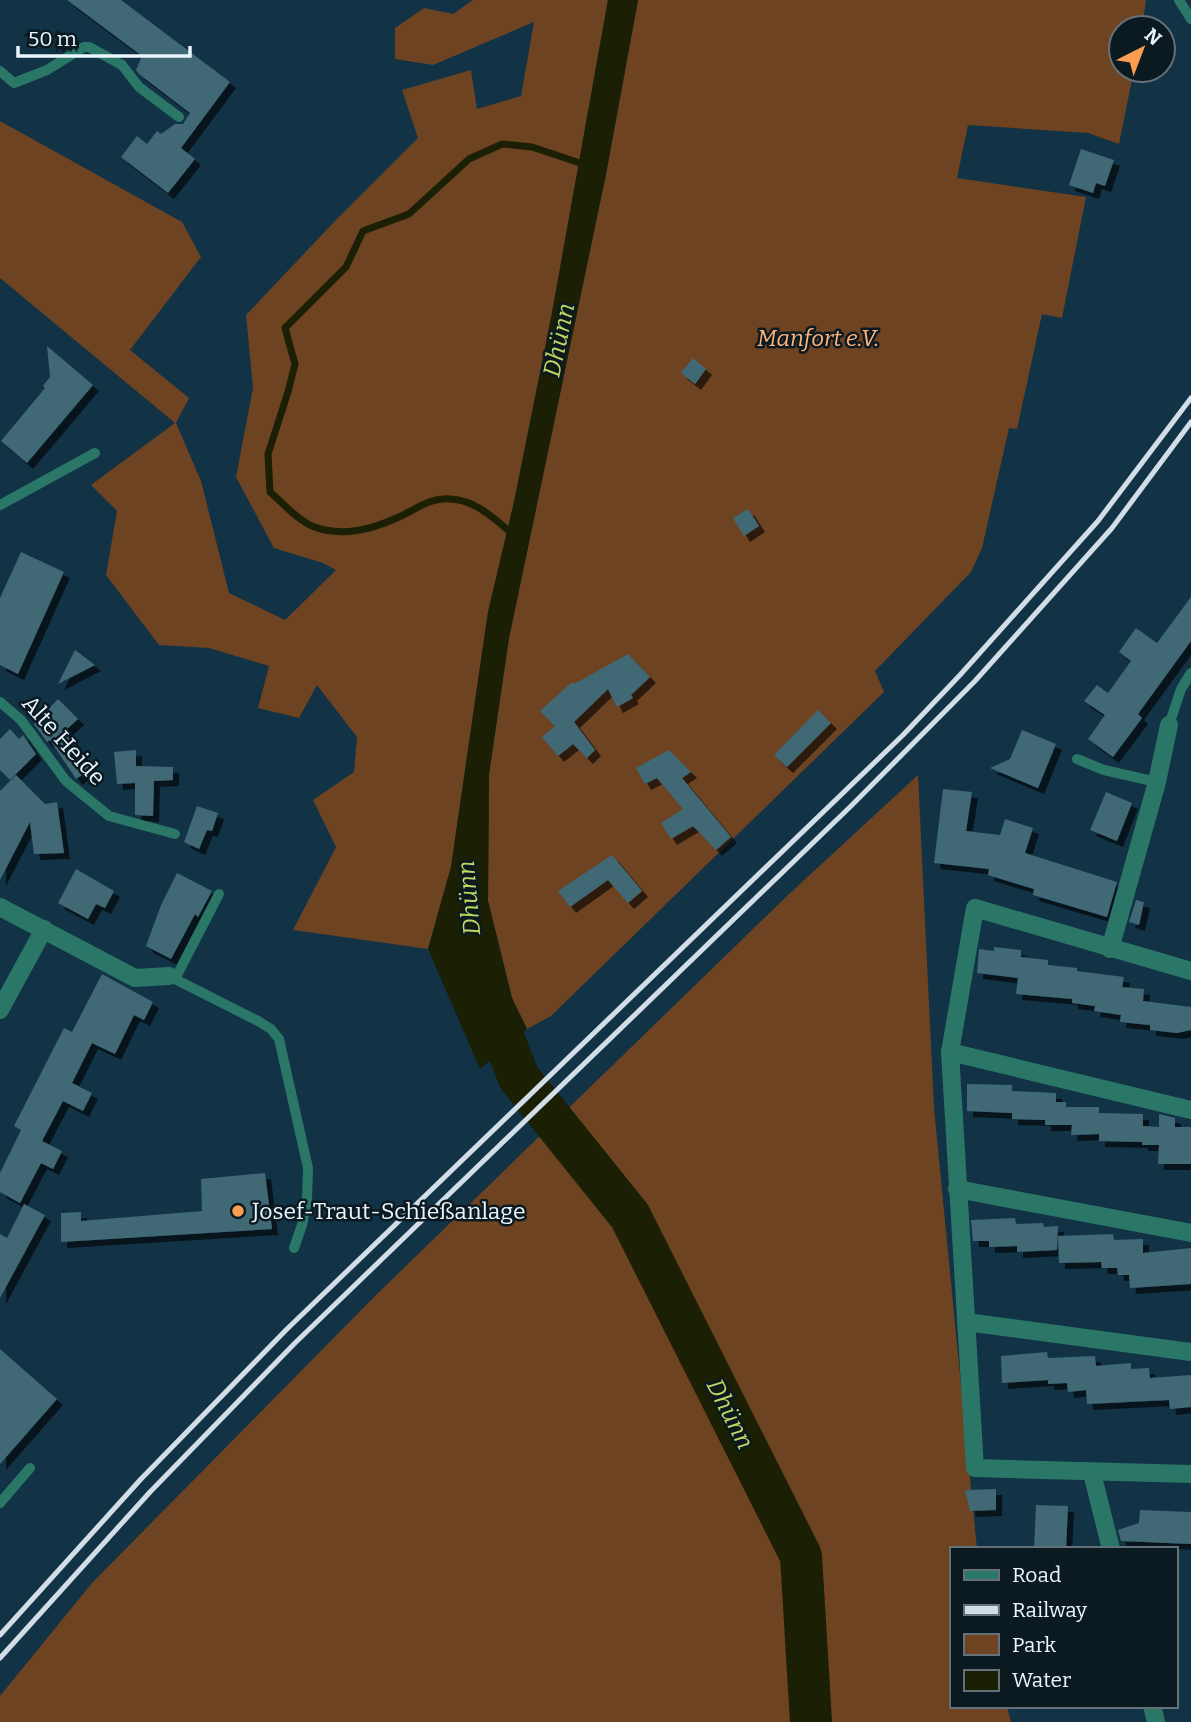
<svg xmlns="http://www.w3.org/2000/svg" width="1191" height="1722" font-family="Bitter,serif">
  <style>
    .green { fill: #6d4321 }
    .water { fill: #1b1f04 }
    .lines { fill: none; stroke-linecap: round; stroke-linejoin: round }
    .stream { stroke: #1b1f04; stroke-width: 7 }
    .river { stroke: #1b1f04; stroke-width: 42 }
    .building { fill: #3f6975; filter: url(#shadow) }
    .lane { stroke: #2a7768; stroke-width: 10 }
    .street { stroke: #2a7768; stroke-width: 18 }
    .rail { stroke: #d1dde7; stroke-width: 5 }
    .poi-dot { fill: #fb9e51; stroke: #0b1921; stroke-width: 2.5 }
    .labels { text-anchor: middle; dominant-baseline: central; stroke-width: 5; stroke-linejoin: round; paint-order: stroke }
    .park-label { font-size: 23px; font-style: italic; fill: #ffb378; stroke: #0b1921 }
    .street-label { font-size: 23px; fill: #ebf5fd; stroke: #0b1921 }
    .poi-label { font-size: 23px; fill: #ebf5fd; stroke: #0b1921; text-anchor: start }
    .water-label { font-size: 24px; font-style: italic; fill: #c2d761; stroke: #0b1921 }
  </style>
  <defs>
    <filter id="shadow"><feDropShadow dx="6" dy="6" stdDeviation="0" flood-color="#0009"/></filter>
  </defs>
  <rect width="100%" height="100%" fill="#123246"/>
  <g class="green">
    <path d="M473,0h135l-56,313 -38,189 -26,110 -37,255 -23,82 -135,-19 43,-83 -23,-47 41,-28 3,-35 -40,-52 -18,33 -41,-10 11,-42 -60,-18 -50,-3 -53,-70 11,-64 -26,-26 84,-62 -175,-145v-157l182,101 19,35 -71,93 59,48 -13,25 25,58 28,112 56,27 51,-50 -13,-7 -49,-15 -38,-71 17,-89 -7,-73 88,-93 84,-84 -16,-48 69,-20 6,39 44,-13 13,-74 -101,43 -38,-6v-31l29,-20 29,6z"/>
    <path d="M638,0h508l-4,28h-21v42h13l-15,74 -31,-11 -120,-8 -11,53 129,19 -24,121 -20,-4 -25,115 -8,-1 -27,120 -11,24 -96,99 9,21 -333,324 -24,13 -15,-31 -24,-97 1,-127 20,-136 97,-464z"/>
    <path d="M918,775l16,333 43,441h-26v157h56l4,16h-1011v-26l92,-113 285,-289 411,-399z"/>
  </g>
  <path class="water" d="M608,0h30l-32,174 -97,464 -20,136 -1,127 24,97 15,31 -47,40 -52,-120 23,-82 37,-255 26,-110 38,-189z"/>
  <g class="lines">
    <path class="stream" d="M515,536c-18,-15 -39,-36 -64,-37 -20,-2 -33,9 -50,17 -27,13 -60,22 -89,10 -16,-7 -29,-23 -42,-34l-2,-38 20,-62 7,-28 -10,-36 61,-61 17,-36 46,-17 60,-55 33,-15 30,3 54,18"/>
    <path class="river" d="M486,993l33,85 111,138 171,340 10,166"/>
  </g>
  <g class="building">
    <path d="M67,0h54l109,82 -49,66 14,11 -27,34 -47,-36 16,-21 10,8 10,-13 4,3 14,-10h8l7,-11 -51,-39 -3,-4 6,-14z"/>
    <path d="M1081,149l33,11 -9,26 -9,-3 -3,10 -24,-8z"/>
    <path d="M47,346l46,39 -66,78 -26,-22 44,-53 -2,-2 7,-9z"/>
    <path d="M693,358l13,11 -11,15 -14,-11z"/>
    <path d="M748,509l11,17 -15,10 -11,-18z"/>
    <path d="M21,552l43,20 -46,102 -18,-9v-67z"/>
    <path d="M1191,597v44l-53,73 4,4 -29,39 -25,-18 17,-24 -21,-14 13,-16 11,8 23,-32 -12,-9 17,-24 21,15z"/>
    <path d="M75,650l20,15 -37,19z"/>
    <path d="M628,654l22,23 -19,18 2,3 -16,9 -9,-18 -34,33 21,28 -8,8 -14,-14 -15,12 -16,-19 13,-11 -15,-15 32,-29 2,2z"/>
    <path d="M58,699l20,20 -12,11 25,39 -15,10 -26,-39 -3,2 -13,-18z"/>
    <path d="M818,710l13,13 -44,44 -13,-12z"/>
    <path d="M10,729l9,10 4,-4 13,19 -26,26 -10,-10v-31z"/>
    <path d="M1022,730l34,14 -18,44 -48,-20 20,-9z"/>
    <path d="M136,750v16l37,1v13l-19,1 -1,35 -18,-1v-32l-18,1 -3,-32z"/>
    <path d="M669,750l22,22 -9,6 49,59 -15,13 -23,-24 -22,13 -10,-16 22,-14 -26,-31 -12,6 -9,-16z"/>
    <path d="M16,775l29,29 12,-2 7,51 -30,1 -4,-32 -30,58v-89z"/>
    <path d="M943,789l29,3 -6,39 34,4 5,-16 28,9 -8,25 92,29 -10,35 -74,-22 1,-6 -46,-14 1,-6 -55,-6z"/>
    <path d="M1106,792l26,11 -15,38 -27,-11z"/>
    <path d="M197,806l21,7 -6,18 -5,-1 -8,19 -15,-7z"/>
    <path d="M612,855l30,36 -14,12 -20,-23 -38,27 -12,-16z"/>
    <path d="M76,869l38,22 -9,17 -9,-4 -8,15 -30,-16z"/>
    <path d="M177,873l35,18 -14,26 -3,-3 -24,45 -25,-13 15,-41z"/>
    <path d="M1136,900l8,2 -5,23 -10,-3z"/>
    <path d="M994,947l27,3v7l27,3v5l29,3v3l47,6 -2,10 22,2 -1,12 48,6v23l-14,3 -27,-3v-5l-30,-3 1,-7 -27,-4 1,-5 -23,-3v-4l-56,-5 2,-16 -41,-5 2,-24 15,2z"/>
    <path d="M102,974l51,28 -9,18 -10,-5 -19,39 -23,-11 -20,40 20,10 -9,18 -20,-10 -21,40 20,10 -9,18 -12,-6 -21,40 -20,-11v-19l21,-43 -7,-4 50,-98 8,4z"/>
    <path d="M967,1084l45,1v6l44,2v9h10v5h33v6l44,1v12l16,1v-13l16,4v9h16v37h-33l1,-19h-17v-3l-43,-1v-7l-28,1 1,-10h-27v-5l-33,-1v-6l-45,-2z"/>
    <path d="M265,1173l7,56 -211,13v-29l20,-1v9l121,-10 -1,-32z"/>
    <path d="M24,1204l21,11 -45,83v-64l7,4z"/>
    <path d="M1015,1218l1,6 27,-1 1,4 14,-1 -1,24 -40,2v-6l-28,1v-6h-16l-2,-21z"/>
    <path d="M1113,1234l1,6 29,-1v14l48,-5v36l-61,4 -1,-13h-11l-1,-7h-15l-1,-6 -42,1 -1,-27z"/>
    <path d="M0,1349l57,50 -57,65z"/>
    <path d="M1047,1352l1,6 47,-2 1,10 35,-3v6l18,-1 1,10 41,-3v32l-21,2 -1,-9 -82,4 -1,-14 -18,2 -1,-9 -19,1v-4l-46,3 -1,-27z"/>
    <path d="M996,1489v21l-26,1 -5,-21z"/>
    <path d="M1036,1505l32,1 -2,43h-32z"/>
    <path d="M1140,1510l51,2v32l-70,-3 -3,-11 21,-7z"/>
  </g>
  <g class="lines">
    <g class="lane">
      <path d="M1179,0l12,19"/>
      <path d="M0,71l14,12 33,-13 37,-23h5l33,18 17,22 40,30"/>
      <path d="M0,505l95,-52"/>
      <path d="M0,702l21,18 45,61 43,35 66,18"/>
      <path d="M1169,725l12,-36 10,-16"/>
      <path d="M1077,759l27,11 53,12"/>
      <path d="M169,976l89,45 13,8 8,10 29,129 -1,32 -5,25 -8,23"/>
      <path d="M175,979l44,-85"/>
      <path d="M0,1503l30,-35"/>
    </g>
    <g class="street">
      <path d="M0,907l135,71 34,-2"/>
      <path d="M1110,949l47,-167 12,-57"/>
      <path d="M1191,971l-216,-63 -25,144 25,416 216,6"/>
      <path d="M0,1010l44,-81"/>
      <path d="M950,1052l241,58"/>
      <path d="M957,1189l234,44"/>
      <path d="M966,1322l225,30"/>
      <path d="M1092,1473l19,76"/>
      <path d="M1152,1706l4,16"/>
    </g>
    <g class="rail">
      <path d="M0,1635l141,-156 145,-149 617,-595 57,-60 138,-154 93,-123"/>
      <path d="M0,1658l150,-166 145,-149 556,-537 124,-125 137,-153 79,-106"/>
    </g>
  </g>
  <circle class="poi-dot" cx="238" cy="1211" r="7"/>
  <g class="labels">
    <g class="park-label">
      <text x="818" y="338">Manfort e.V.</text>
    </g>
    <g class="street-label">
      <text transform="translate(64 740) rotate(48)">Alte Heide</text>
    </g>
    <g class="poi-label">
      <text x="252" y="1211">Josef-Traut-Schießanlage</text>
    </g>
    <g class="water-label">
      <text transform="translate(559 340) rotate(-78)">Dhünn</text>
      <text transform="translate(469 898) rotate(-95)">Dhünn</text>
      <text transform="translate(730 1414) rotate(63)">Dhünn</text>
    </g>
  </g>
  <rect x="950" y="1547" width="228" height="161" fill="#0b1921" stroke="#657179" stroke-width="2"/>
  <rect x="964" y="1570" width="35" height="10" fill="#2a7768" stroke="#657179" stroke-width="2"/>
  <text x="1012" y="1582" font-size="21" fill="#ebf5fd">Road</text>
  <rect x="964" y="1605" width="35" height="10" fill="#d1dde7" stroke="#657179" stroke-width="2"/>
  <text x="1012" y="1617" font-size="21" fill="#ebf5fd">Railway</text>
  <rect x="964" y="1634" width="35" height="21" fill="#6d4321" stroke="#657179" stroke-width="2"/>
  <text x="1012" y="1652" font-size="21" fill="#ebf5fd">Park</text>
  <rect x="964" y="1670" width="35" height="21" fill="#1b1f04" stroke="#657179" stroke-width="2"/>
  <text x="1012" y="1687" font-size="21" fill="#ebf5fd">Water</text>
  <g transform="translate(1142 49) rotate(42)"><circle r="33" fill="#0b1921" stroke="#657179" stroke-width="2"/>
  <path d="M0-5L12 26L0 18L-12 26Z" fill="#fb9e51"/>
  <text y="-10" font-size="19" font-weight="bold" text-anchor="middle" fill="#ebf5fd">N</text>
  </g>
  <path d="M18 46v10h172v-10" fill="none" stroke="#ebf5fd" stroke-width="3.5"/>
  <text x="28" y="46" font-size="21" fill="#ebf5fd" stroke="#0b1921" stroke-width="5" paint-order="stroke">50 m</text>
</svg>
